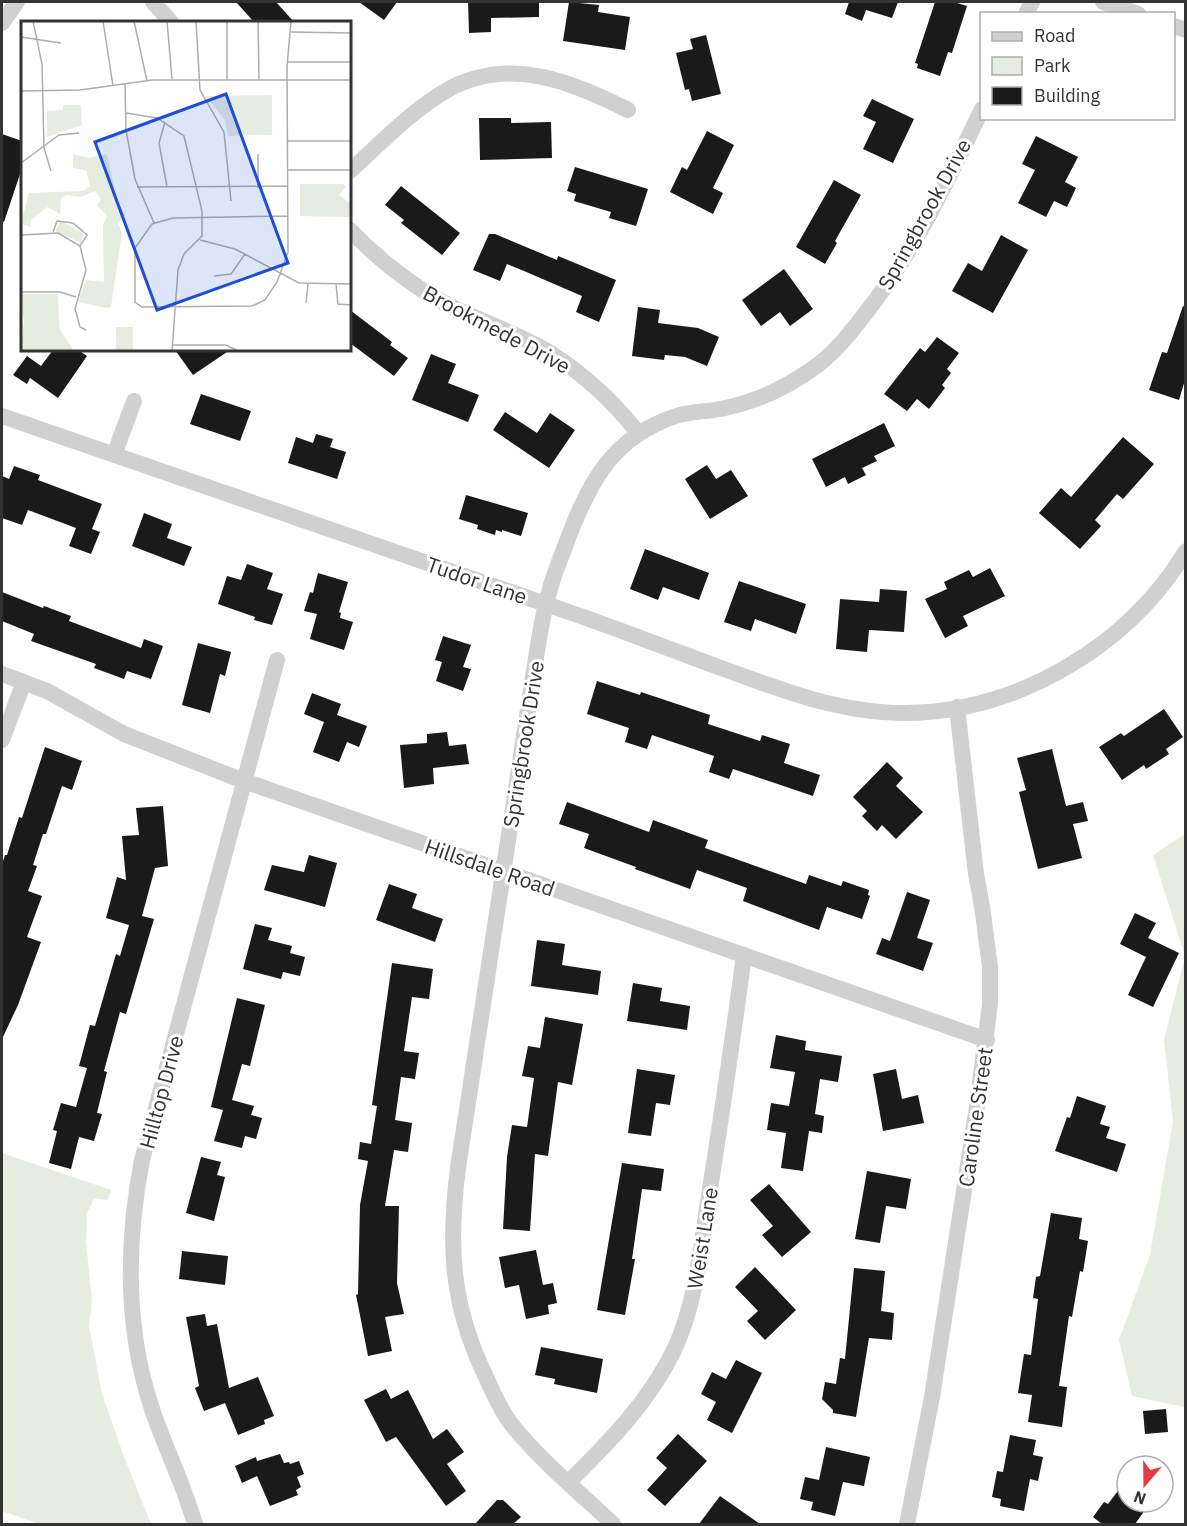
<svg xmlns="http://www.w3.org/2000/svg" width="1187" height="1526" font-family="'IBM Plex Sans',sans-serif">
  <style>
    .green { fill: #e6ecdf }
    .building { fill: #1a1a1a }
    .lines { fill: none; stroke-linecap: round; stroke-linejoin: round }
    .minor { stroke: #d0d0d0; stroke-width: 16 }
    .labels { text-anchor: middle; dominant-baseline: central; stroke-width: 6; stroke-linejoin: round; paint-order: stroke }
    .street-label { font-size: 21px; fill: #333; stroke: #fff }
    .inset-road { fill: none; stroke: #adadad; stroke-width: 1.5 }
    .view { fill: #1d4ed8; fill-opacity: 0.15; stroke: #1d4ed8; stroke-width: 3 }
    .inset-edge { fill: none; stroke: #333; stroke-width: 3 }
  </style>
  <rect width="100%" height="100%" fill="#fff"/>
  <g class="green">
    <path d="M1185,834v122l-32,-101z"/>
    <path d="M1185,957v450l-53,-11 -13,-56 31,-85 23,-134 -9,-81z"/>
    <path d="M2,1153l109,37 -3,10 -14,-2 -7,16 -1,28 6,58 -3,26 13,68 21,60 28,70h-112l-37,-13z"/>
  </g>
  <g class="building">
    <path d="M236,2h40l18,20h-40z"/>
    <path d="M359,2h38l-13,18z"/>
    <path d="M468,2h71v15l-48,1v14l-22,1z"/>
    <path d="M569,2l30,3 -1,7 32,5 -5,33 -62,-9z"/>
    <path d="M849,2h49l-6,16 -26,-8 -4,11 -17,-7z"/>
    <path d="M935,2h19l13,4 -15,47 -4,-1 -8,24 -23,-8 1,-4 -3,-1z"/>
    <path d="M706,35l15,59 -29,7 -3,-12 -4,1 -9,-37 17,-4 -3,-10z"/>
    <path d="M872,99l42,20 -21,44 -30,-14 13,-27 -13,-6z"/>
    <path d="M479,118h32v5l40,-1 1,36 -72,2z"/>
    <path d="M707,131l27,14 -21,43 10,5 -10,21 -43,-22 12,-25 5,3z"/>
    <path d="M2,134l20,7v27l-18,54 -2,-1z"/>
    <path d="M1036,136l42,21 -13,25 11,6 -9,19 -13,-6 -8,16 -28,-14 17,-33 -13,-6z"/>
    <path d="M575,167l73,22 -12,37 -27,-8 2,-6 -37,-11 2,-7 -9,-3z"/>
    <path d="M834,180l27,15 -26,46 2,2 -12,21 -29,-17z"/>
    <path d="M401,186l59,47 -18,22 -41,-32 3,-3 -19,-15z"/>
    <path d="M489,234h6l62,26 1,-4 58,24 -17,42 -23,-10 6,-16 -58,-25 -17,-7 -7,17 -27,-11z"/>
    <path d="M1001,235l27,15 -35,63 -41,-22 16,-28 14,8z"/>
    <path d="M784,269l29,40 -23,17 -10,-14 -19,14 -19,-26z"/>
    <path d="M1183,306l2,1v73l-6,20 -30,-10 13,-38 5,1z"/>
    <path d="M638,307l22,3 -2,13 40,5 21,9 -12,29 -22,-9 -20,-2 -1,5 -32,-4z"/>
    <path d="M350,310l42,32 -2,3 18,13 -14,18 -44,-33z"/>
    <path d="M937,337l22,16 -12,16 4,4 -9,12 3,3 -16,21 -12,-10 -10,12 -23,-17 36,-46 5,4z"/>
    <path d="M53,350h25l9,6 -29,42 -28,-20 -3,6 -14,-9 14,-19 14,10z"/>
    <path d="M175,350h55l-37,25z"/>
    <path d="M431,354l25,10 -8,19 31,12 -11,27 -56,-22z"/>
    <path d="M201,394l50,17 -11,30 -50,-17z"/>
    <path d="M505,412l32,21 13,-20 25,17 -26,38 -56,-38z"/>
    <path d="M884,423l11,23 -21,10 3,5 -15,7 4,7 -18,9 -3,-7 -19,10 -14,-28z"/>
    <path d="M316,434l17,5 -3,8 16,5 -9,27 -49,-16 8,-26 17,6z"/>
    <path d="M1123,437l31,27 -31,35 -6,-5 -22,26 6,6 -21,23 -41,-36 22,-25 10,9z"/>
    <path d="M707,465l9,14 15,-9 17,26 -38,23 -25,-40z"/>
    <path d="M14,466l26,9 -2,5 64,24 -10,25 8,3 -9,22 -22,-8 7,-18 -48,-18 -6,15 -20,-7v-42l7,3z"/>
    <path d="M466,495l62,18 -7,23 -19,-6v2l-6,-2 -1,5 -18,-6 1,-4 -19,-6z"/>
    <path d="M144,513l28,11 -5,14 25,9 -8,19 -52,-20z"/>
    <path d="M645,549l64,24 -10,27 -36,-13 -5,13 -28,-11z"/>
    <path d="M247,564l26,9 -6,16 16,5 -11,31 -18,-5 1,-3 -37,-13 9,-28 14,4z"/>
    <path d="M990,568l15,28 -42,20 5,10 -23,12 -20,-39 22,-10 -3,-7 25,-12 4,7z"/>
    <path d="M318,573l30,9 -9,30 2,1 -1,5 13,4 -9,28 -34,-11 7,-25 -13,-3 6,-19 3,1z"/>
    <path d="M739,581l67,23 -10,30 -41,-15 -4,12 -27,-9z"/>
    <path d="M880,589l27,2 -3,41 -35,-2 -2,22 -31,-3 4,-50 39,3z"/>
    <path d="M2,592l41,16 1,-2 27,10 -2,5 72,27 3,-9 19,7 -12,33 -24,-8 -3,8 -30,-11 2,-4 -65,-23 3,-7 -32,-13z"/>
    <path d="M443,636l28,9 -8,22 8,2 -8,22 -27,-10 6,-19 -7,-2z"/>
    <path d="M198,643l33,9 -6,24 -5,-2 -10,39 -28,-8z"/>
    <path d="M597,681l43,14 1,-3 69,23 -2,9 52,17 2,-6 28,9 -6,19 36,12 -7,21 -80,-27 -4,10 -20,-7 5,-16 -62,-21 -5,14 -22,-7 4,-14 -42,-14z"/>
    <path d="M312,693l29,11 -4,11 30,11 -8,21 -12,-5 -8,20 -26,-10 11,-30 -20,-8z"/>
    <path d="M1164,709l19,28 -17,12 3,5 -23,15 -2,-4 -22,15 -23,-33 22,-14 3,3z"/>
    <path d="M447,732l2,14 17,-2 3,20 -36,4 1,16 -30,4 -4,-43 27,-2v-9z"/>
    <path d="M45,747l37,14 -10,29 -10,-4 -16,48h-3l-10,31 4,1 -9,25 14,5 -15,41 14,5 -23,63 -16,34v-175l3,-9h2l12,-38 3,1z"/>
    <path d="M1052,749l14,57 17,-4 5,19 -15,3 9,34 -44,11 -19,-77 7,-2 -9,-32z"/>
    <path d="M887,762l16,16 -7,8 27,26 -27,27 -14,-14 -5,6 -15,-15 5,-5 -14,-14z"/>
    <path d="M567,802l82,30 4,-12 55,20 -3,8 101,36 3,-9 32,11 2,-5 26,9 -1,5 2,1 -8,23 -35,-12 -8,23 -76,-29 4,-13 -50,-18 -7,19 -55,-20 1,-2 -52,-19 5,-14 -30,-10z"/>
    <path d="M163,806l5,60 -13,2 -13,48 12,3 -28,95 -6,-2 -16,59 3,1 -10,41 5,1 -8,27 -15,-4 -8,32 -22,-6 8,-32 -4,-1 8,-27 15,4 11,-39 -8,-2 11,-41 5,1 21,-72 4,2 9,-31 -23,-7 11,-41 9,3 -4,-44 17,-1 -3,-27z"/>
    <path d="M309,855l28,8 -12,44 -61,-17 8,-25 32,7z"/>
    <path d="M389,884l28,10 -5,14 31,11 -8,23 -59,-22z"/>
    <path d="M907,892l23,8 -13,38 16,5 -10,28 -47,-17 6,-16 8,3z"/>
    <path d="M1135,913l21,10 -8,15 31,15 -26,54 -25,-12 18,-38 -26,-13z"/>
    <path d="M255,924l17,4 -4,12 24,6 -2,7 15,4 -5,19 -17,-4 -2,7 -38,-10z"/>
    <path d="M537,940l28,4 -3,21 39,6 -3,24 -67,-9z"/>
    <path d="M392,963l41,6 -4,30 -17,-2 -8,54 15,2 -4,26 -14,-2 -6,43 17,3 -4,29 -14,-2 -9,56h14l-2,77 7,31 -19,3 7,34 -24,5 -12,-61 2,-1 2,-89 8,-44 -10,-2 2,-17 11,2 6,-38 -5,-1z"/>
    <path d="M633,983l29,5 -2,13 30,5 -3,24 -60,-9z"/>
    <path d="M237,998l28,7 -15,61 -8,-2 -10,36 22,6 -3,9 11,3 -6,21 -11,-3 -3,12 -28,-7 9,-31 -12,-3z"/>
    <path d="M545,1017l38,7 -11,61 -14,-3 -10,74 -13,-2 -5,77 -27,-2 4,-72 5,-32 15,2 7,-49 -12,-2 6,-30 12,2z"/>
    <path d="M776,1035l30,6 -1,9 37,6 -4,26 -18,-3 -5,35 9,2 -2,17 -13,-2 -6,40 -22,-3 5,-35 -19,-3 4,-27 18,3 6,-34 -25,-4z"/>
    <path d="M637,1069l38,6 -5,30 -14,-2 -5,33 -23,-3z"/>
    <path d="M896,1069l6,30 16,-4 6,28 -41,8 -10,-57z"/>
    <path d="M1077,1096l29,10 -6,18 10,3 -4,11 20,6 -9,28 -62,-21 12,-34 3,1z"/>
    <path d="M201,1157l20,5 -4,13 8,2 -11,44 -28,-8z"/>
    <path d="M622,1163l42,6 -3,22 -19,-2 -10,70h3l-10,56 -28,-5z"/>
    <path d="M867,1171l44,8 -5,30 -20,-3 -6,37 -25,-4z"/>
    <path d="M769,1184l42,48 -29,25 -20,-22 11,-9 -23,-26z"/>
    <path d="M1051,1213l31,5 -3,21 9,2 -5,31 -3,-1 -8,46 -3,-1 -10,70 8,1 -5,40 -34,-5 4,-27 -14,-2 6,-39 7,1 7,-56 -5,-1 3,-21 4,-1z"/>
    <path d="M536,1250l7,35 10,-2 4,20 -9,2 1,9 -23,5 -7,-34 -14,3 -6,-31z"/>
    <path d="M182,1251l46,5 -3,29 -46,-6z"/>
    <path d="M755,1267l41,43 -31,30 -18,-19 11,-10 -23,-24z"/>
    <path d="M854,1268l31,3 -4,40 13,2 -2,27 -23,-2 -13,79 -23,-4v-3l-11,-11 3,-17 11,2 4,-26 5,1z"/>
    <path d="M205,1314l2,12 10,-2 12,64 29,-11 16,39 -10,4 1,4 -27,11 -13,-32 -21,8 -9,-23 4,-2 -13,-69z"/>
    <path d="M541,1347l62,12 -6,34 -43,-9 1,-5 -20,-4z"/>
    <path d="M736,1360l26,13 -30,60 -25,-13 9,-18 -15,-8 11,-22 14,7z"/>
    <path d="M386,1389l5,10 17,-9 25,49 14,-10 17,23 -17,12 19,27 -20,15 -50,-69 -10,5 -22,-42z"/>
    <path d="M1166,1409l2,23 -23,2 -2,-23z"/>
    <path d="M678,1434l29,27 -42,45 -18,-16 20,-22 -11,-10z"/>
    <path d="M1010,1435l26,5 -3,15 10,2 -5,24 -8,-2 -6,32 -24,-5 1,-7 -9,-2 5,-26 6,1z"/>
    <path d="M826,1447l44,10 -6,29 -21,-4 -8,34 -24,-6 2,-8 -13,-3 5,-22 14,3z"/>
    <path d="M280,1454l4,9 5,-1 1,2 9,-3 5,13 -7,3 4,10 -5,3 2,5 -28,11 -13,-30 -15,7 -7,-17 21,-9 1,4z"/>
    <path d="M1127,1479v23h24l-16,22h-33l-9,-7 11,-15 4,2z"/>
    <path d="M720,1496l40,28h-61z"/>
    <path d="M497,1500h6l18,17 -8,7h-38z"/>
  </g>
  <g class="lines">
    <g class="minor">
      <path d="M153,2l18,20"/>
      <path d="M1103,2l35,12"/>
      <path d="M1026,14l6,-12"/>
      <path d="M2,23l15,-21"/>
      <path d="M1174,26l12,4"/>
      <path d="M350,171c30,-27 63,-62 99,-82 62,-33 123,-7 179,21"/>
      <path d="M350,230c31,32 65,59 106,79 31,15 66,26 96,45 34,22 62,48 87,80"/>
      <path d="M2,416c188,65 376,130 564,195 53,18 105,39 158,58 59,22 117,44 181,44 112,-1 223,-66 281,-162"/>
      <path d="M114,455l20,-54"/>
      <path d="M2,674l45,17 77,43 120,47 743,259"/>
      <path d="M2,740l22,-58"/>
      <path d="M569,1482c41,-41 81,-81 106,-134 21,-46 25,-97 33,-146 13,-82 25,-164 36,-247"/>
      <path d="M195,1524c-11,-39 -30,-76 -43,-115 -27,-81 -26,-166 -10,-249l135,-500"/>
      <path d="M613,1524c-34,-32 -72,-63 -101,-99 -11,-14 -19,-32 -26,-48 -35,-72 -38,-131 -28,-209l77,-504c4,-24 7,-48 14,-71 4,-18 12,-35 18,-52 22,-58 45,-104 109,-125 15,-5 33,-4 49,-8 34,-7 66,-23 94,-44 18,-14 32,-32 46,-50 49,-62 83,-134 117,-205"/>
      <path d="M907,1524l25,-127 44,-284 14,-109v-37l-8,-61 -6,-32 -19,-167"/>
    </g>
  </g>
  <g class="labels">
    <g class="street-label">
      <text transform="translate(924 214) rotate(-61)">Springbrook Drive</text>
      <text transform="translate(497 329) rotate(28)">Brookmede Drive</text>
      <text transform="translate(477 580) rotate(19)">Tudor Lane</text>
      <text transform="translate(523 744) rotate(-81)">Springbrook Drive</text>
      <text transform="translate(490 867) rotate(19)">Hillsdale Road</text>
      <text transform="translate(161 1092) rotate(-75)">Hilltop Drive</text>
      <text transform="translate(975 1117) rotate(-82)">Caroline Street</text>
      <text transform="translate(702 1238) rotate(-81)">Weist Lane</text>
    </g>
  </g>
  <g transform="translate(21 21)">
    <rect width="330" height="330" fill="#fff"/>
    <path d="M251,74v40l-44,1 -3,-16 -20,-24zM42,84h18l1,20 -35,12v-26l16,-1zM52,133l16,4 18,-4 11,51 8,10 -8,9 4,8 -11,75 -4,1 -29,-6 8,-22 18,2 -1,-56 4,-10 -10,-11 4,-6 -6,-8 -14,6 -14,-2 -6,3 -1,16 -13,-7 -16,13 -1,7 -9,-4 8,-30 54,-2 7,-5 -4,-16 -13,-2zM279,163h44l2,3 -7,8 12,9 -2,13 -49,-1zM40,200l23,13 -3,9 -26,-12zM0,273h37l1,34 15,23h-53l3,-30zM95,306h17v24h-17z" fill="#e6ecdf"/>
    <path class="inset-road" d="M12,0l9,43 2,84 7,23M82,0l10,65M113,0l13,60M146,0l5,58M175,0l4,69 24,42 7,69M206,0v59M237,0l1,59M270,11l60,1M0,16l40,6M266,41h64M104,63l1,46 9,49 19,44M0,70l59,-1 72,-10h199M105,92l31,5 27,18 18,75v25l-18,18 -6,16 -6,81M144,101l-6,21 8,44M266,120h64M237,133v34M0,142l38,-28 20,-2M266,149h64M116,166l151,-1M267,195l-115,2 -21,6 -17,24v54l7,5 110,-1 13,-6 12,-18 11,-30 -1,-185 4,-46M32,211l4,-11 16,2 14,12 -7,11M0,214l37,-2 22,13 6,24 -11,39 5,18 6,3M179,219l35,9 64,34 52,1M193,255l17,-2 14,-20M315,263l2,20 13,1M0,271h39l16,5M285,282l2,-19M151,324h54l12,6"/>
    <path class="view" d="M205,73l62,169 -131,47 -62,-168z"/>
    <rect width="330" height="330" class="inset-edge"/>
  </g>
  <rect width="1187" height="1526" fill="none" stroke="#333333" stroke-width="6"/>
  <rect x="980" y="12" width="195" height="108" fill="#ffffff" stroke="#adadad" stroke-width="1.5"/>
  <rect x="992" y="32" width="30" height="9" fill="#d0d0d0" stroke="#adadad" stroke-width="1.5"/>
  <text x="1034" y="42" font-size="18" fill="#333333">Road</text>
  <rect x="992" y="57" width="30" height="18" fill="#e6ecdf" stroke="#adadad" stroke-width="1.5"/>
  <text x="1034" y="72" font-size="18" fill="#333333">Park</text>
  <rect x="992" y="87" width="30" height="18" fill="#1a1a1a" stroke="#adadad" stroke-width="1.5"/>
  <text x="1034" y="102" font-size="18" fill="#333333">Building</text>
  <g transform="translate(1145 1484) rotate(200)"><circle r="28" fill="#ffffff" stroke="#adadad" stroke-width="1.5"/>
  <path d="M0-4.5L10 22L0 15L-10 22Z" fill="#e63946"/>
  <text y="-9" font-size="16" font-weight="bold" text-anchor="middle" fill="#333333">N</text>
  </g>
</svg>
